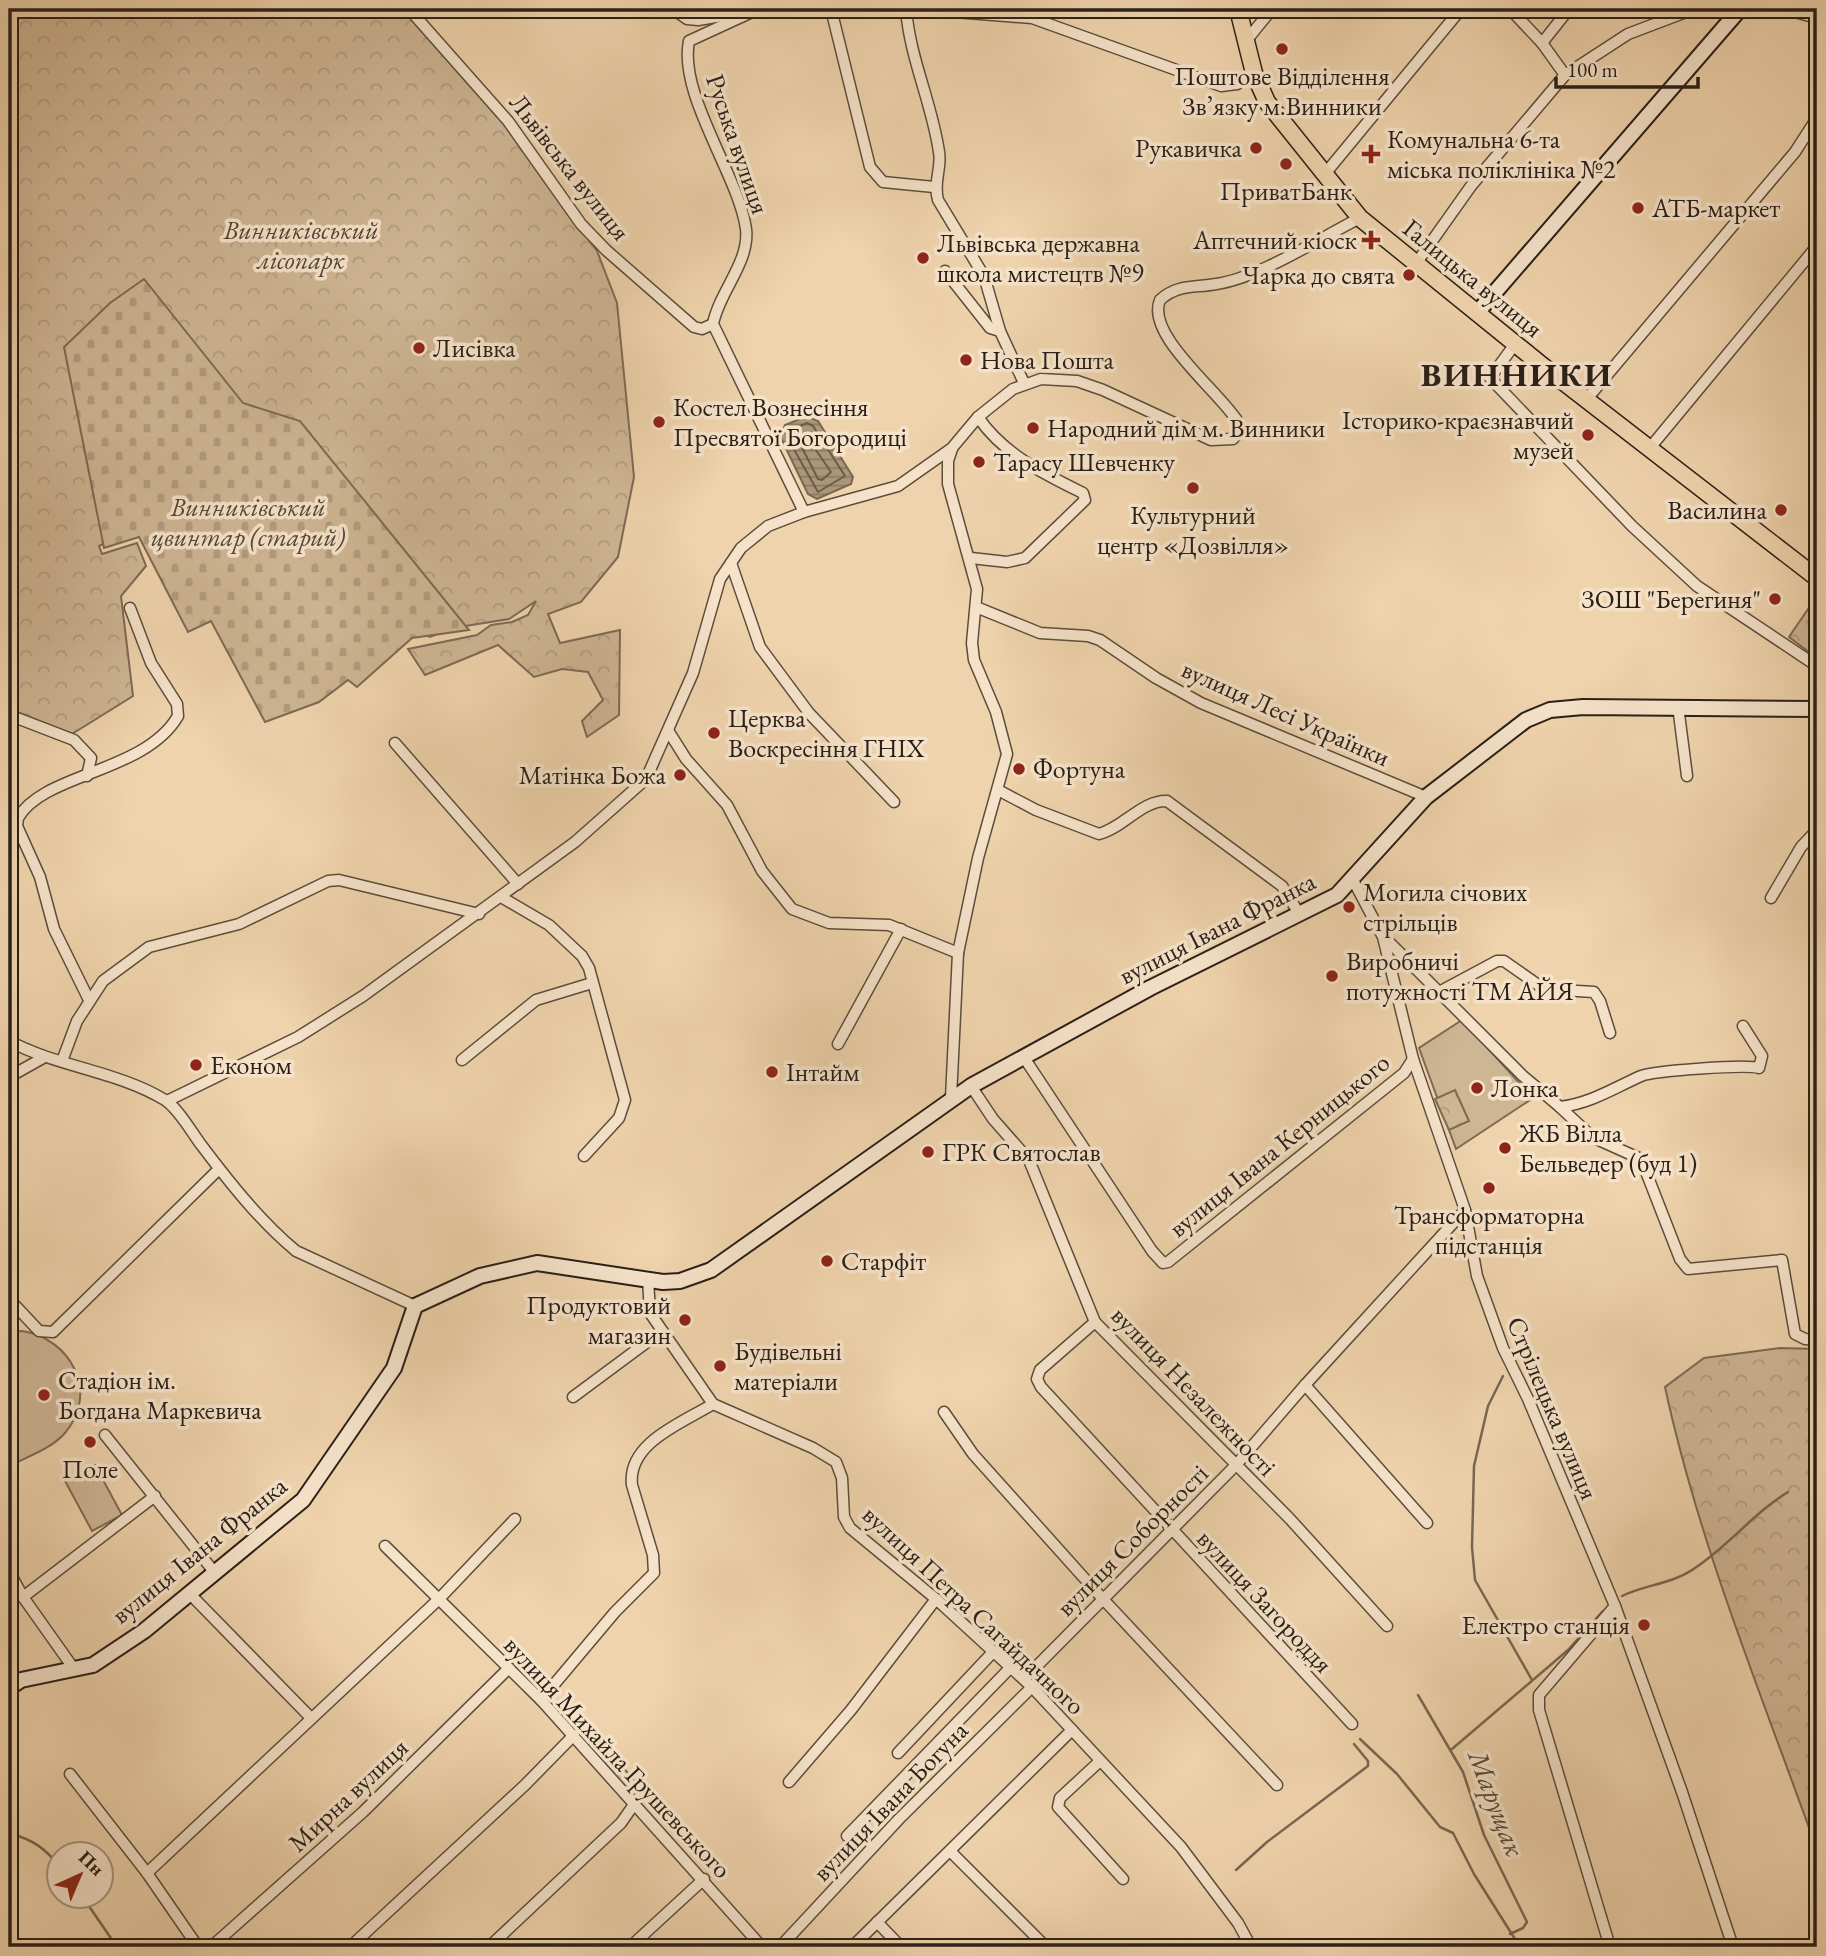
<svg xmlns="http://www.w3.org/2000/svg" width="1826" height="1956" font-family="'EB Garamond',serif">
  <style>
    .grass { fill: #ceb593; stroke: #7c6a55; stroke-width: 2 }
    .forest { fill: url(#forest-crowns); stroke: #7c6a55; stroke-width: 2 }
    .cemetery { fill: url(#cemetery-stones); stroke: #7c6a55; stroke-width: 2 }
    .water { fill: url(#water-rules); stroke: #786752; stroke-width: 2 }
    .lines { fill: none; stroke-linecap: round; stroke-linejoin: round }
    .shore { stroke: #6b5b48; stroke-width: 2 }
    .stream { stroke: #786752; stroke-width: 2.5 }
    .street-casing { stroke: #5b4d3c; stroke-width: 13 }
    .secondary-casing { stroke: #2a2017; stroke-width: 18 }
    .primary-casing { stroke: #2a2017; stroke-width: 19 }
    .street { stroke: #f5e2c9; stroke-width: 10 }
    .secondary { stroke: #f5e2c9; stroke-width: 14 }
    .primary { stroke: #efd3ac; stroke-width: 16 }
    .poi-dot { fill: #8f2418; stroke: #f5e2c9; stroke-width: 2.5 }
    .labels { text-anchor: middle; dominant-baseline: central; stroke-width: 7; stroke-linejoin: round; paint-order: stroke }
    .poi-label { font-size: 26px; fill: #2a2017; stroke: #f5e2c9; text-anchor: start }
    .street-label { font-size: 26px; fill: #2a2017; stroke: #f5e2c9 }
    .park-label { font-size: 26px; font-style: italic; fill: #534536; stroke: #f5e2c9 }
    .water-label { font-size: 28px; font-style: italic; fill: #584939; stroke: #f5e2c9 }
    .district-label { font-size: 33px; font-weight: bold; letter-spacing: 2px; fill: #2a2017; stroke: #f5e2c9 }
  </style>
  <defs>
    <pattern id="forest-crowns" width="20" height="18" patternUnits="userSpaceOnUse" patternTransform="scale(1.75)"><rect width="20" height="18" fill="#ceb593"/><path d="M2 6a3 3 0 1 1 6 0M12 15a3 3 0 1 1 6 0" fill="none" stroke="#b19b7e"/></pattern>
    <pattern id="cemetery-stones" width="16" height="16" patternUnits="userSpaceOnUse" patternTransform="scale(1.75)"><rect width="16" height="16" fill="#ceb593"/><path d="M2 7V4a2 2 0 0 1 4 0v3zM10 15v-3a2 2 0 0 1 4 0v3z" fill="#b19b7e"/></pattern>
    <pattern id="water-rules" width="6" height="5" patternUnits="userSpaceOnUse" patternTransform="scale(1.75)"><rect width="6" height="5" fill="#ac9679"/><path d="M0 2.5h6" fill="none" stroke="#8c7a62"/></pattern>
  </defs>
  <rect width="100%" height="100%" fill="#efd3ac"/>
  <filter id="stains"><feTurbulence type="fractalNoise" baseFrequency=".00286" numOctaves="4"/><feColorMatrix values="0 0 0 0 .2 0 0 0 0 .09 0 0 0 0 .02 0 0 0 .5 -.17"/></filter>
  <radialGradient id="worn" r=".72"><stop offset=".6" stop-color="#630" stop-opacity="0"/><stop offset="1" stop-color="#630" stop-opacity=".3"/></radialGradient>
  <g class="grass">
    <path d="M1462,1020l71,78 -77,51 -37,-101z"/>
    <path d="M22,1331c48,7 78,61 43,102 -14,16 -38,24 -56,33v-134z"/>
    <path d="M95,1465l27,50 -30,16 -27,-50z"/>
  </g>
  <g class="forest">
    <path d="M9,9h399l94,107 95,135 20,52 17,174 -16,80 -37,45 -33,12 12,29 60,-13 -1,85 -32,22 -5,-16 21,-21 -15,-28 -26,-3 -28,8 -36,-32 -73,30 -17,-26 69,-14 14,-10 21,-3 16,-7 8,-14 -27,18 -56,9 -23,9 -21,-9 -116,-92 -177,1 -17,9 3,8 35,-11 9,23 -25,30 12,100 -61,38 -63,-25z"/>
    <path d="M1817,596v62l-28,-21z"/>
    <path d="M1455,1090l14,31 -20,9 -14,-31z"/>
    <path d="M1780,1348l37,1v501c-54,-152 -118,-305 -152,-463l39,-29z"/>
    <path d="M614,1757l27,31 -9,8 -28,-30z"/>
  </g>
  <path class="cemetery" d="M144,279l99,124 57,18 169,209 -57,8 -55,49 -9,-7 -29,22 -54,20 -54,-101 -23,11 -49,-95 -35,11 -40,-201 46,-44z"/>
  <path class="water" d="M807,416l11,5 35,56 -2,7 -34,15 -9,-5 -28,-58 5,-11z"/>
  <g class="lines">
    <g class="shore">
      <path d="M807,423l6,3 32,50 -27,16 -31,-55 2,-6z"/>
      <path d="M805,434l26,38 -9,8 -4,-1 -20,-39z"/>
    </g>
    <g class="stream">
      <path d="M1503,1376l-15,30 -14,60 -2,81 3,33 57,100"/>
      <path d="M1622,1596c22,-11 49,-12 70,-26 35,-22 60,-56 96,-78"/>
      <path d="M1418,1695l45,77 21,63 43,87 -4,6 -13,6"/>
      <path d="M1360,1739l37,35 43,53 13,6 21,41 46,73"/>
      <path d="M1452,1749l116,-99 35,-39"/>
      <path d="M9,1833c24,7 35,14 51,34"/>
      <path d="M1236,1870l31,-28 101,-76v-5l-14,-17"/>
      <path d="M82,1896l35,51"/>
    </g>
    <defs>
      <g id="street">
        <path d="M409,9l99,112 73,103 25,26 88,77 8,2 11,-5 91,188"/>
        <path d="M673,9l14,10 11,1 65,-11"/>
        <path d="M831,9l39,158 13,15 51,5"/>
        <path d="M906,9c4,50 26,94 33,143 3,16 -6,30 -1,48l46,76 16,55 24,52"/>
        <path d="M916,9l116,9 189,68 16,-2 17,-11"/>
        <path d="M1510,9l32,34 23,32"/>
        <path d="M1784,9l33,9"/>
        <path d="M1246,41l26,-32"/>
        <path d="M1542,43l27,-34"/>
        <path d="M1324,175l137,-166"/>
        <path d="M1415,265l56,-79 94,-111 63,-41 66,-25"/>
        <path d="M945,271l45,57 10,3"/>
        <path d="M713,324c6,-32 37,-62 33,-95 -7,-53 -68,-134 -57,-188l63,-29"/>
        <path d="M1515,344l-25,34 142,148 65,60 120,80"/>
        <path d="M1586,400l209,-248 22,-34"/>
        <path d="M1649,449l168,-203"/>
        <path d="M971,558l36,4 18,-4 60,-58 -2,-7c-39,-19 -80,-39 -105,-76"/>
        <path d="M731,563l29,84 49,66 85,89"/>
        <path d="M976,607l64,26 48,3 12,4 56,38 45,25 225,94"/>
        <path d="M1678,706l9,70"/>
        <path d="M9,715l65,25 17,18 -4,18"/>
        <path d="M669,732l17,27 41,46 35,66 30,38 37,14 60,2 69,28"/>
        <path d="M395,743l123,141"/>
        <path d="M998,790l38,20 63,24c24,-6 43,-34 68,-33l115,85 18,29"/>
        <path d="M1353,880l30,57 30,122 52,151 12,66 26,72 25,51 87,207 67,186 51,155"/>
        <path d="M501,897l48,28 33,31 7,12 36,132 -6,18 -35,38"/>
        <path d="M1771,898l30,-51 16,-17"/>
        <path d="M1384,937l139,139 37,31c31,-4 52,-18 81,-31 12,-5 105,-12 118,-8l3,-12 -19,-30"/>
        <path d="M1441,991l56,-30h7l40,28 50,3 6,9 10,32"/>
        <path d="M89,1000l-35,-71 -14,-52 -23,-51 1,-8c25,-45 127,-45 160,-102l-1,-12 -26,-41 -21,-55"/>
        <path d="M9,1041c49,26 108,30 156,59 14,9 27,33 37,46 28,37 58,75 94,105l119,55"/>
        <path d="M838,1044l63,-115"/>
        <path d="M1023,1056l129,195 11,12 5,-1 236,-189 9,-14"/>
        <path d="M462,1060l74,-60 56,-17"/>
        <path d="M62,1061l15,-40 26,-40 46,-34 90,-23 89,-43 11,-1 140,34"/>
        <path d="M9,1077l34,-19"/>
        <path d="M971,1086l22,33 36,41 66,162 195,197 97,107"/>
        <path d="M951,1098l7,-145 20,-95 29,-104 -11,-42 -22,-52 -2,-17 5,-54 -29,-105v-23l4,-12"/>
        <path d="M167,1101l131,-64 65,-41 212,-154 71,-63 47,-106 27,-94 21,-31 27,-22 36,-14 94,-26 54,-38 26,-31 35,-28 28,-10 36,2 26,9 108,50 22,-1 7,-9 -2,-8c-18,-30 -93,-87 -78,-122 17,-16 35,-12 56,-16 43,-6 104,-46 144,-66"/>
        <path d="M1560,1107l32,30 49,22 39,100 8,10 94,-9 13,74 10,5 12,1"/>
        <path d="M648,1279l2,34 63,91 100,44 23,14 6,16 2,39 6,11 86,71 96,88 149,160 57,76 13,24"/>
        <path d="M9,1299l30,32 14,1 166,-163"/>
        <path d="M1095,1322l-55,48 -3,9 4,8 311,337"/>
        <path d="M1305,1385l122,138"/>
        <path d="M573,1397l89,-66"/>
        <path d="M944,1412l29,42 129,144 175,187"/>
        <path d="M105,1435l110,138"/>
        <path d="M385,1546l156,154 221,247"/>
        <path d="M9,1571l14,26"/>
        <path d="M189,1593l122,125"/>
        <path d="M74,1669l-51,-72 132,-101"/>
        <path d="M1024,1679l212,-214 69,-80 160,-175"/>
        <path d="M541,1700l74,-88 39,-39 -1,-18 -21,-70c-5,-42 50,-62 81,-81"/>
        <path d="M898,1753l96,-102"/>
        <path d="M1100,1761l-40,37 -2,9 65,72"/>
        <path d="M70,1774l77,99 51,74"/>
        <path d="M789,1782l62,-72 85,-111"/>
        <path d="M847,1836l164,-169"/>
        <path d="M951,1852l95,95"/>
        <path d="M147,1873l292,-274 76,-80"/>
        <path d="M877,1922l24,25"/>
        <path d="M211,1947l152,-135 146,-144"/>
        <path d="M350,1947l175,-162 49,-50"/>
        <path d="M489,1947l132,-124 14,-20"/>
        <path d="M630,1947l74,-68"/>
        <path d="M780,1947l119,-128 133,-132"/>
        <path d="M852,1947l220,-217"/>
        <path d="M1610,1947l-71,-237v-15l76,-89"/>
      </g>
      <g id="secondary">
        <path d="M1477,313l263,-304"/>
        <path d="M9,1688l12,-8 72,-15 51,-34 159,-131 91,-132 21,-62 65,-30 57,-13 126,19 17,-1 31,-11 260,-184 179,-98 187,-93 89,-98 100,-77 24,-10 33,-3 234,2"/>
      </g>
      <path id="primary" d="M1238,9l16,64 13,29 93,116 179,145 278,215"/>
    </defs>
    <use href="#street" class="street-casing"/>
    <use href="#secondary" class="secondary-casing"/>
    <use href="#primary" class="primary-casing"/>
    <use href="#street" class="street"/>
    <use href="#secondary" class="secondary"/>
    <use href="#primary" class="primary"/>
  </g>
  <g class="poi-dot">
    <circle cx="1282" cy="49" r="7"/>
    <circle cx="1256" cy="148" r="7"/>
    <path d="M1367.5 143.5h7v7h7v7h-7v7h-7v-7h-7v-7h7z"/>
    <circle cx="1286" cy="164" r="7"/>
    <circle cx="1638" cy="208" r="7"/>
    <path d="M1367.5 229.5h7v7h7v7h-7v7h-7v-7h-7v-7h7z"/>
    <circle cx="923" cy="258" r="7"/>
    <circle cx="1409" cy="275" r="7"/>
    <circle cx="419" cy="348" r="7"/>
    <circle cx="966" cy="360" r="7"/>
    <circle cx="659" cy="422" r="7"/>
    <circle cx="1033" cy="428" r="7"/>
    <circle cx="1588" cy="435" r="7"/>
    <circle cx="979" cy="462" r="7"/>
    <circle cx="1193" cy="488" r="7"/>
    <circle cx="1781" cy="510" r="7"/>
    <circle cx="1775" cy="599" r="7"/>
    <circle cx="714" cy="733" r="7"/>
    <circle cx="1019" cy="769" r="7"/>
    <circle cx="680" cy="775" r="7"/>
    <circle cx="1349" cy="907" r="7"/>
    <circle cx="1332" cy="976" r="7"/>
    <circle cx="196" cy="1065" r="7"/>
    <circle cx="772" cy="1072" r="7"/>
    <circle cx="1477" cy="1088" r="7"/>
    <circle cx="1505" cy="1148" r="7"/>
    <circle cx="928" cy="1152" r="7"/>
    <circle cx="1489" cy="1188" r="7"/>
    <circle cx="827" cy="1261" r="7"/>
    <circle cx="685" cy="1320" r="7"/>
    <circle cx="720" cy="1366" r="7"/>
    <circle cx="44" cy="1395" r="7"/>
    <circle cx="90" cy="1442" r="7"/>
    <circle cx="1644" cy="1625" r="7"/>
  </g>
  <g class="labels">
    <g class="poi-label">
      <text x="1282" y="76" text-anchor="middle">Поштове Відділення<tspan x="1282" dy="30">Зв’язку м.Винники</tspan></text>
      <text x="1387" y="139">Комунальна 6-та<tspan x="1387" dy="30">міська поліклініка №2</tspan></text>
      <text x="1242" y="148" text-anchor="end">Рукавичка</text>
      <text x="1286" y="191" text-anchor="middle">ПриватБанк</text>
      <text x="1652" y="208">АТБ-маркет</text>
      <text x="1357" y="240" text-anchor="end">Аптечний кіоск</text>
      <text x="937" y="243">Львівська державна<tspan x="937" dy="30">школа мистецтв №9</tspan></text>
      <text x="1395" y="275" text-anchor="end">Чарка до свята</text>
      <text x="433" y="348">Лисівка</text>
      <text x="980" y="360">Нова Пошта</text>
      <text x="673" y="407">Костел Вознесіння<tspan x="673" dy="30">Пресвятої Богородиці</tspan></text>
      <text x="1574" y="420" text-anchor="end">Історико-краєзнавчий<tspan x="1574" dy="30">музей</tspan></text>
      <text x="1047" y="428">Народний дім м. Винники</text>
      <text x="993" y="462">Тарасу Шевченку</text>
      <text x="1767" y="510" text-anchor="end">Василина</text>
      <text x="1193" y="515" text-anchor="middle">Культурний<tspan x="1193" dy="30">центр «Дозвілля»</tspan></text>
      <text x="1761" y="599" text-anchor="end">ЗОШ "Берегиня"</text>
      <text x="728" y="718">Церква<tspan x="728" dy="30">Воскресіння ГНІХ</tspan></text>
      <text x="1033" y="769">Фортуна</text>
      <text x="666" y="775" text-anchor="end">Матінка Божа</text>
      <text x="1363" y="892">Могила січових<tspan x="1363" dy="30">стрільців</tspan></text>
      <text x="1346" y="961">Виробничі<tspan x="1346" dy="30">потужності ТМ АЙЯ</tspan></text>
      <text x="210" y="1065">Економ</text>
      <text x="786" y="1072">Інтайм</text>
      <text x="1491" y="1088">Лонка</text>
      <text x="1519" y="1133">ЖБ Вілла<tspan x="1519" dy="30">Бельведер (буд 1)</tspan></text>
      <text x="942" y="1152">ГРК Святослав</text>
      <text x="1489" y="1215" text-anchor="middle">Трансформаторна<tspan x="1489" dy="30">підстанція</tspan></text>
      <text x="841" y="1261">Старфіт</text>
      <text x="671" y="1305" text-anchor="end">Продуктовий<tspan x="671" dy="30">магазин</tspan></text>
      <text x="734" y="1351">Будівельні<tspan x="734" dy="30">матеріали</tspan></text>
      <text x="58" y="1380">Стадіон ім.<tspan x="58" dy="30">Богдана Маркевича</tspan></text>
      <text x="90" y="1469" text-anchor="middle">Поле</text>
      <text x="1630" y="1625" text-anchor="end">Електро станція</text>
    </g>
    <g class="street-label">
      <text transform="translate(738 144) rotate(71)">Руська вулиця</text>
      <text transform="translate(570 167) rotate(52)">Львівська вулиця</text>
      <text transform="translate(1473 278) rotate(39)">Галицька вулиця</text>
      <text transform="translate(1286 713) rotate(24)">вулиця Лесі Українки</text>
      <text transform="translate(1217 928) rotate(-27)">вулиця Івана Франка</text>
      <text transform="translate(1279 1145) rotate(-39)">вулиця Івана Керницького</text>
      <text transform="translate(1194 1391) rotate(46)">вулиця Незалежності</text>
      <text transform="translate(1553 1408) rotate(67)">Стрілецька вулиця</text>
      <text transform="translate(1132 1540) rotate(-45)">вулиця Соборності</text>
      <text transform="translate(199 1550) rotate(-39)">вулиця Івана Франка</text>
      <text transform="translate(1265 1601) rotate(47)">вулиця Загороддя</text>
      <text transform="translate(974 1610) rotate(43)">вулиця Петра Сагайдачного</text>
      <text transform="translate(618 1757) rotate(47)">вулиця Михайла Грушевського</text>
      <text transform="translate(348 1795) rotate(-43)">Мирна вулиця</text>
      <text transform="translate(890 1801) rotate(-46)">вулиця Івана Богуна</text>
    </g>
    <g class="park-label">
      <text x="301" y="230">Винниківський<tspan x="301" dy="30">лісопарк</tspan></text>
      <text x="248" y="507">Винниківський<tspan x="248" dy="30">цвинтар (старий)</tspan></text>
    </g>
    <g class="water-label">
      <text transform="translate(1497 1803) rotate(69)">Марущак</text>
    </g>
    <g class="district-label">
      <text x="1517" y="374">ВИННИКИ</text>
    </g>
  </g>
  <rect width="1826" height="1956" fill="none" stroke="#efd3ac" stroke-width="35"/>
  <rect x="10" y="10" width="1805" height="1935" fill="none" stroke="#2a2017" stroke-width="3.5"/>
  <rect x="18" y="18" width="1791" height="1921" fill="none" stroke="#2a2017" stroke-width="2"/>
  <g transform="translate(80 1875) rotate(44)"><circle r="33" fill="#f5e2c9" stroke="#a49482" stroke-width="2"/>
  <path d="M0-5L12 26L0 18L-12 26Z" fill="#8f2418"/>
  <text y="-10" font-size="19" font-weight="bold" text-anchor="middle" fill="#2a2017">Пн</text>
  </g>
  <path d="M1556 77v10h142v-10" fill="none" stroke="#2a2017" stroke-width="3.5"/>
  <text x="1567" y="77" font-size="21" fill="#2a2017" stroke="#f5e2c9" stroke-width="5" paint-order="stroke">100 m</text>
  <rect width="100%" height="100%" filter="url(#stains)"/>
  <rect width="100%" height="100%" fill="url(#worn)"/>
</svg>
